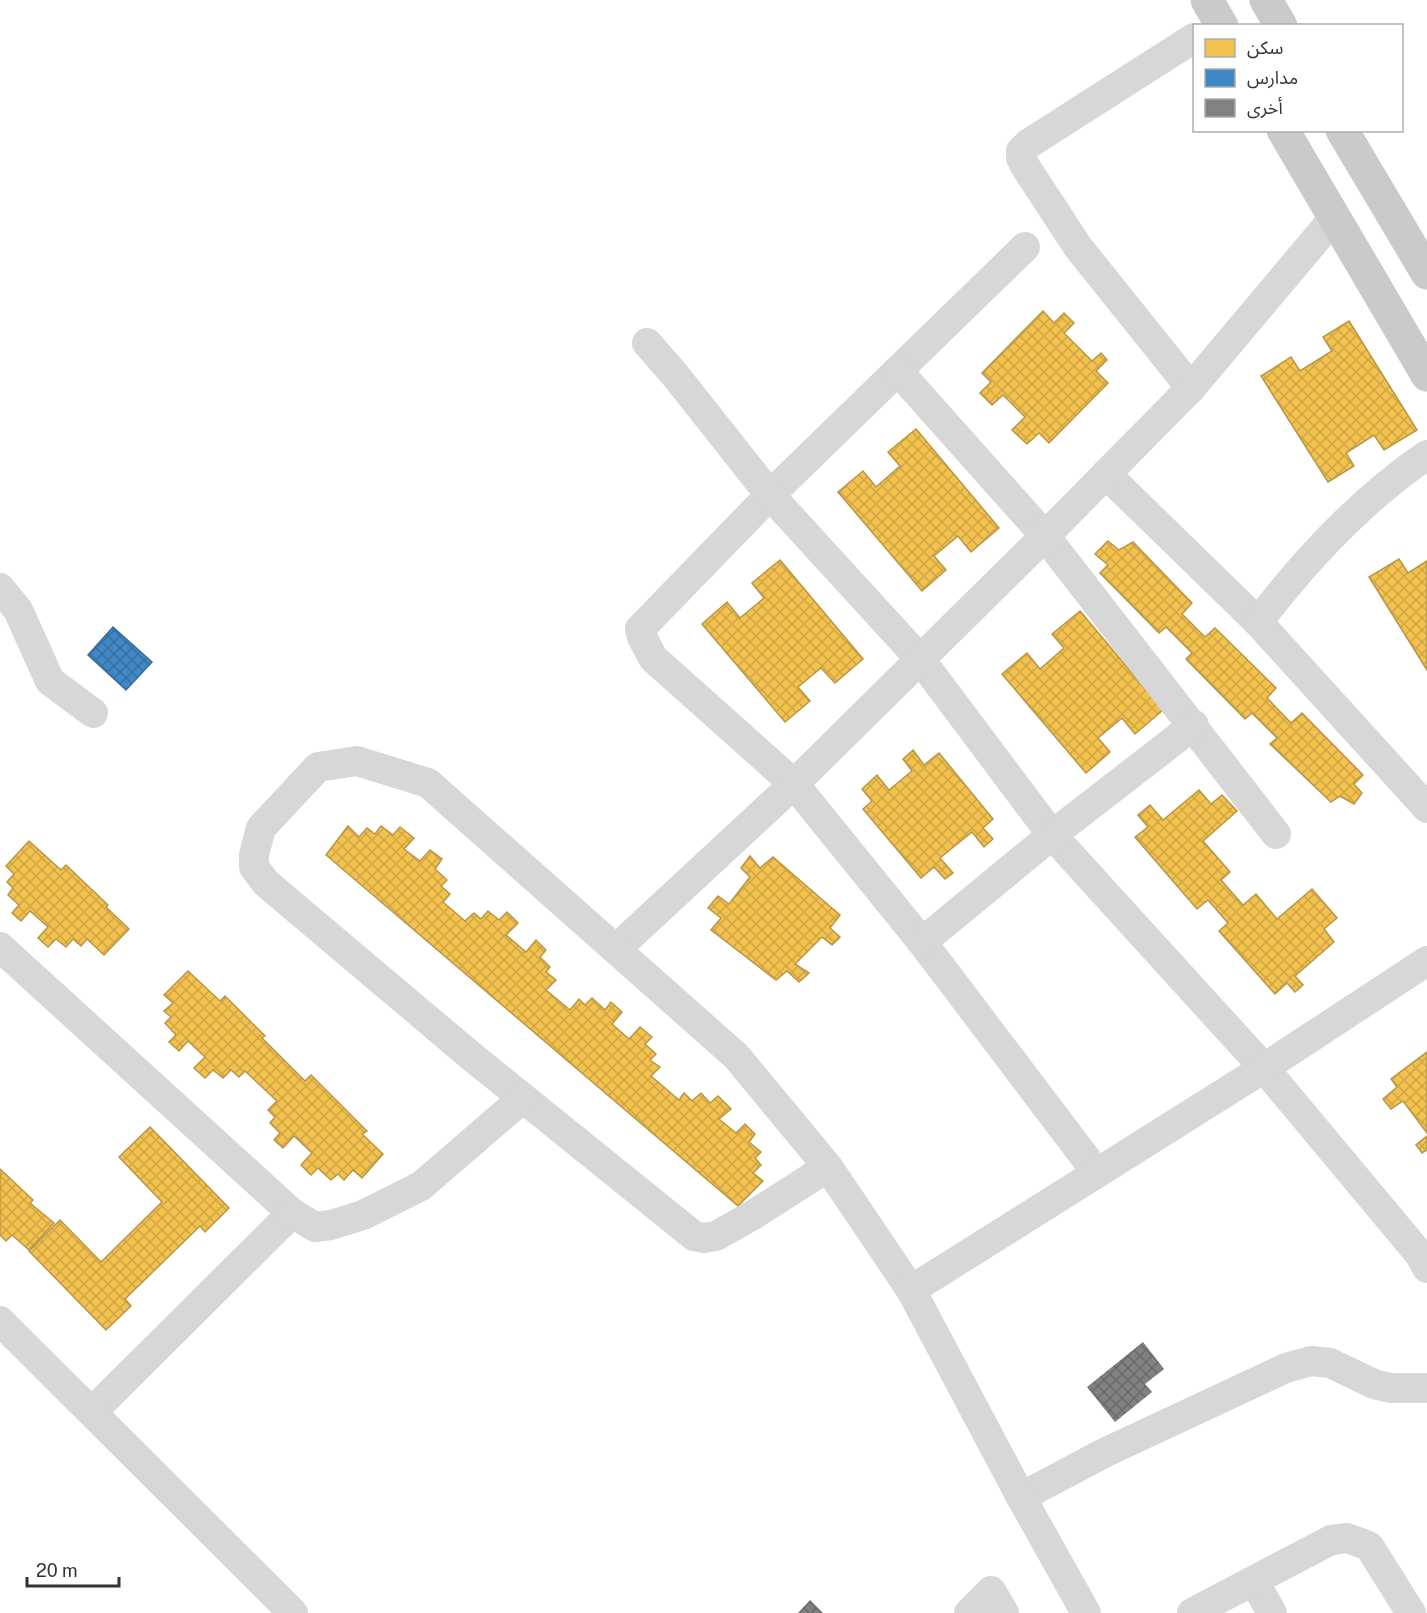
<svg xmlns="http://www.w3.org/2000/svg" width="1427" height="1613" font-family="'Public Sans','Noto Sans Arabic',sans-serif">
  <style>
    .homes { fill: url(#homes-cross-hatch); stroke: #b99646; stroke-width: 1.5 }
    .schools { fill: url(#schools-cross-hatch); stroke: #3b6e99; stroke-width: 1.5 }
    .building { fill: url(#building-cross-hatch) }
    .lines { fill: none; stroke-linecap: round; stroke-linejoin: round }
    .minor { stroke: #d7d7d7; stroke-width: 30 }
    .major { stroke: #cacaca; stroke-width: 33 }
  </style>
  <defs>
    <pattern id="homes-cross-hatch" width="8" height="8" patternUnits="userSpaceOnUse" patternTransform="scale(1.5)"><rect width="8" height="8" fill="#f2c14e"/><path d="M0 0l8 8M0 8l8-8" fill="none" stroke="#d0a645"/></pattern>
    <pattern id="schools-cross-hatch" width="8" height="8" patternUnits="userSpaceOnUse" patternTransform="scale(1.5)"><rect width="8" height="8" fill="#3f88c5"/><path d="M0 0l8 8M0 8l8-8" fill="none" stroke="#3570a1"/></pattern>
    <pattern id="building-cross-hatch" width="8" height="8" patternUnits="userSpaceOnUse" patternTransform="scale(1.5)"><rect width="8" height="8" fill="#818181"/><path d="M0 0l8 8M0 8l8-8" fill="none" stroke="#6a6a6a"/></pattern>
  </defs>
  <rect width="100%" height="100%" fill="#fff"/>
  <g class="homes">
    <path d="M1043,311l11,12 10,-10 10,10 -10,10 28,28 9,-8 6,7 -11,11 12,12 -59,60 -10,-10 -12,11 -15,-14 13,-13 -22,-22 -11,10 -12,-12 11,-11 -9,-9z"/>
    <path d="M1349,321l68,109 -33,20 -10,-15 -28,18 8,13 -26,16 -67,-106 30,-19 9,14 32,-20 -9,-14z"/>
    <path d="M916,429l83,99 -28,24 -13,-16 -24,20 12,14 -24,21 -84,-99 25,-21 13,16 24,-21 -12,-14z"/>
    <path d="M1108,541l11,9 14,-8 59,61 -10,11 23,23 10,-9 61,60 -9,10 24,25 11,-10 61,62 -9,9 8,9 -8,11 -14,-8 -9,6 -61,-58 7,-6 -25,-25 -7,6 -59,-60 6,-6 -26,-26 -7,6 -59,-60 8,-8 -13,-11z"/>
    <path d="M1399,559l9,14 19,-12v109l-58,-93z"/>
    <path d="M780,560l83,99 -28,24 -14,-15 -23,19 12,14 -25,21 -83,-98 25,-22 13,16 24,-20 -12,-15z"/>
    <path d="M1080,611l83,99 -28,24 -13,-16 -24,20 12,14 -24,21 -84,-99 25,-21 13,16 24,-21 -12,-14z"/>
    <path d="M913,750l11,15 15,-12 54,66 -10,9 10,11 -9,8 -12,-15 -32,26 13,15 -8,6 -11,-12 -13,11 -58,-69 9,-8 -10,-12 15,-14 12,15 23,-19 -9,-12z"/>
    <path d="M1199,790l12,14 11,-9 15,16 -34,30 27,31 -9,8 22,25 13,-11 21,25 35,-30 25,29 -13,11 10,13 -39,34 8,9 -8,7 -8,-9 -12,11 -56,-63 9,-8 -20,-23 -11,9 -62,-72 13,-10 -10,-12 12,-10 13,15z"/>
    <path d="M348,826l11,11 8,-9 8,6 6,-8 12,9 7,-8 14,11 -10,11 16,12 10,-11 12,9 -7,10 12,11 -6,6 9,8 -7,8 22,19 9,-8 7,6 7,-8 11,9 8,-8 11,11 -12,12 20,17 10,-12 10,10 -6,7 10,10 -4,5 10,8 -10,10 24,20 9,-11 6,6 7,-7 13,12 6,-8 11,10 -10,12 17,15 11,-12 12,10 -7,7 11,10 -6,6 10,7 -9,9 28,24 5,-7 8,8 9,-8 9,10 8,-7 13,13 -12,10 17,14 9,-9 10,10 -6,8 12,10 -6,6 6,7 -8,8 10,8 -25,25 -412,-351z"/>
    <path d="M29,841l32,29 5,-5 42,40 -2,2 23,22 -25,26 -17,-16 -6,7 -8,-7 -7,8 -10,-8 -8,8 -10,-9 10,-11 -18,-16 -9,10 -9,-8 7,-8 -11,-10 5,-7 -6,-6 7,-8 -8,-8z"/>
    <path d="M750,856l10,12 13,-11 67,58 -10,13 10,9 -8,8 -10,-8 -27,27 14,9 -10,9 -12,-11 -11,9 -65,-50 10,-12 -13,-10 10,-12 11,8 21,-27 -9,-9z"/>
    <path d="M188,971l32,30 5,-5 40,40 -3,2 43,43 6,-6 56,56 -5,3 21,20 -21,24 -9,-8 -9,10 -6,-6 -7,6 -13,-12 -7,7 -10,-10 11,-12 -18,-17 -11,12 -9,-8 6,-7 -10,-10 5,-6 -7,-7 9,-9 -32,-30 -6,6 -8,-7 -8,8 -10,-8 -8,8 -11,-10 11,-11 -17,-16 -9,10 -10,-9 7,-7 -11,-12 6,-6 -7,-6 9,-8 -9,-8z"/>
    <path d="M1427,1052v81l-24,-32 -12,8 -8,-10 14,-12 -6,-8z"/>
    <path d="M150,1127l79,81 -24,24 -5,-6 -75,73 6,7 -25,24 -77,-79 31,-31 41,42 61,-60 -43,-45z"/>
    <path d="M1427,1136v14l-5,3 -6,-8z"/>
    <path d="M0,1169l33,31 -3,3 24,20 -25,27 -17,-15 -6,6 -6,-6z"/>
  </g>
  <path class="schools" d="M113,627l39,35 -26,28 -38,-35z"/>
  <g class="building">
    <path d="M1143,1342l21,27 -19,15 7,8 -37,30 -28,-35z"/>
    <path d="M810,1600l13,13h-25z"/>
  </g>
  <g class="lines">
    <g class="minor">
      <path d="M1025,247l-255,248 -130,134 2,8 11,21 141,126 128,158 175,231"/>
      <path d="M647,343l28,32 95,120 150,164 132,176 212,233 156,187 7,13"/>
      <path d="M898,371l147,165 231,298"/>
      <path d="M1191,388l-113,-141 -53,-81 -4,-8v-7l7,-7 166,-106"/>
      <path d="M1106,474l152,148 169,186"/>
      <path d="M0,588l18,22 32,71 43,32"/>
      <path d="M1258,622c48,-63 103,-122 169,-167"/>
      <path d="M922,942l130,-107 142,-110"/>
      <path d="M0,947l292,266 -200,199"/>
      <path d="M616,949l178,-165 251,-248 146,-148 143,-170"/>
      <path d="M828,1167l-75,48 -37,21 -12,2 -10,-2 -223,-180 -205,-173 -12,-16v-12l7,-27 57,-61 39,-6 71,22 308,273 92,111 83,123"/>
      <path d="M292,1213l23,14 16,-2 32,-10 58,-29 102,-88"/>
      <path d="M0,1321l293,292"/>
      <path d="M1021,1497l83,-44 182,-85 25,-7 19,2 44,21 16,4h37"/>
      <path d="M1254,1581l18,32"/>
      <path d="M969,1613l22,-22 13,22"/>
      <path d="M1086,1613l-65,-116 -110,-207 353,-222 163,-107"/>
      <path d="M1192,1613l139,-73 16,-2 22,8 42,67"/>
    </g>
    <g class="major">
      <path d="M1207,0l15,26"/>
      <path d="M1266,0l15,26"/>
      <path d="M1283,130l144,245"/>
      <path d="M1342,130l85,143"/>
    </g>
  </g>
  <rect x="1193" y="24" width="210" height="108" fill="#ffffff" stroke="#adadad" stroke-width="1.5"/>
  <rect x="1205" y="39" width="30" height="18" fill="#f2c14e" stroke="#adadad" stroke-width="1.5"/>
  <text x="1247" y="54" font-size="18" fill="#333333">سكن</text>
  <rect x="1205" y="69" width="30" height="18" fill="#3f88c5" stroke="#adadad" stroke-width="1.5"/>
  <text x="1247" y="84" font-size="18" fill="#333333">مدارس</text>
  <rect x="1205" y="99" width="30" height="18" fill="#818181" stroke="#adadad" stroke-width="1.5"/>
  <text x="1247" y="114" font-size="18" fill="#333333">أخرى</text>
  <path d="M27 1577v9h92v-9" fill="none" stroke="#333333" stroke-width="3"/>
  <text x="36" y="1577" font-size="18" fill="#333333" stroke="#ffffff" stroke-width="4.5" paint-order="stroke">20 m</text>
</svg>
